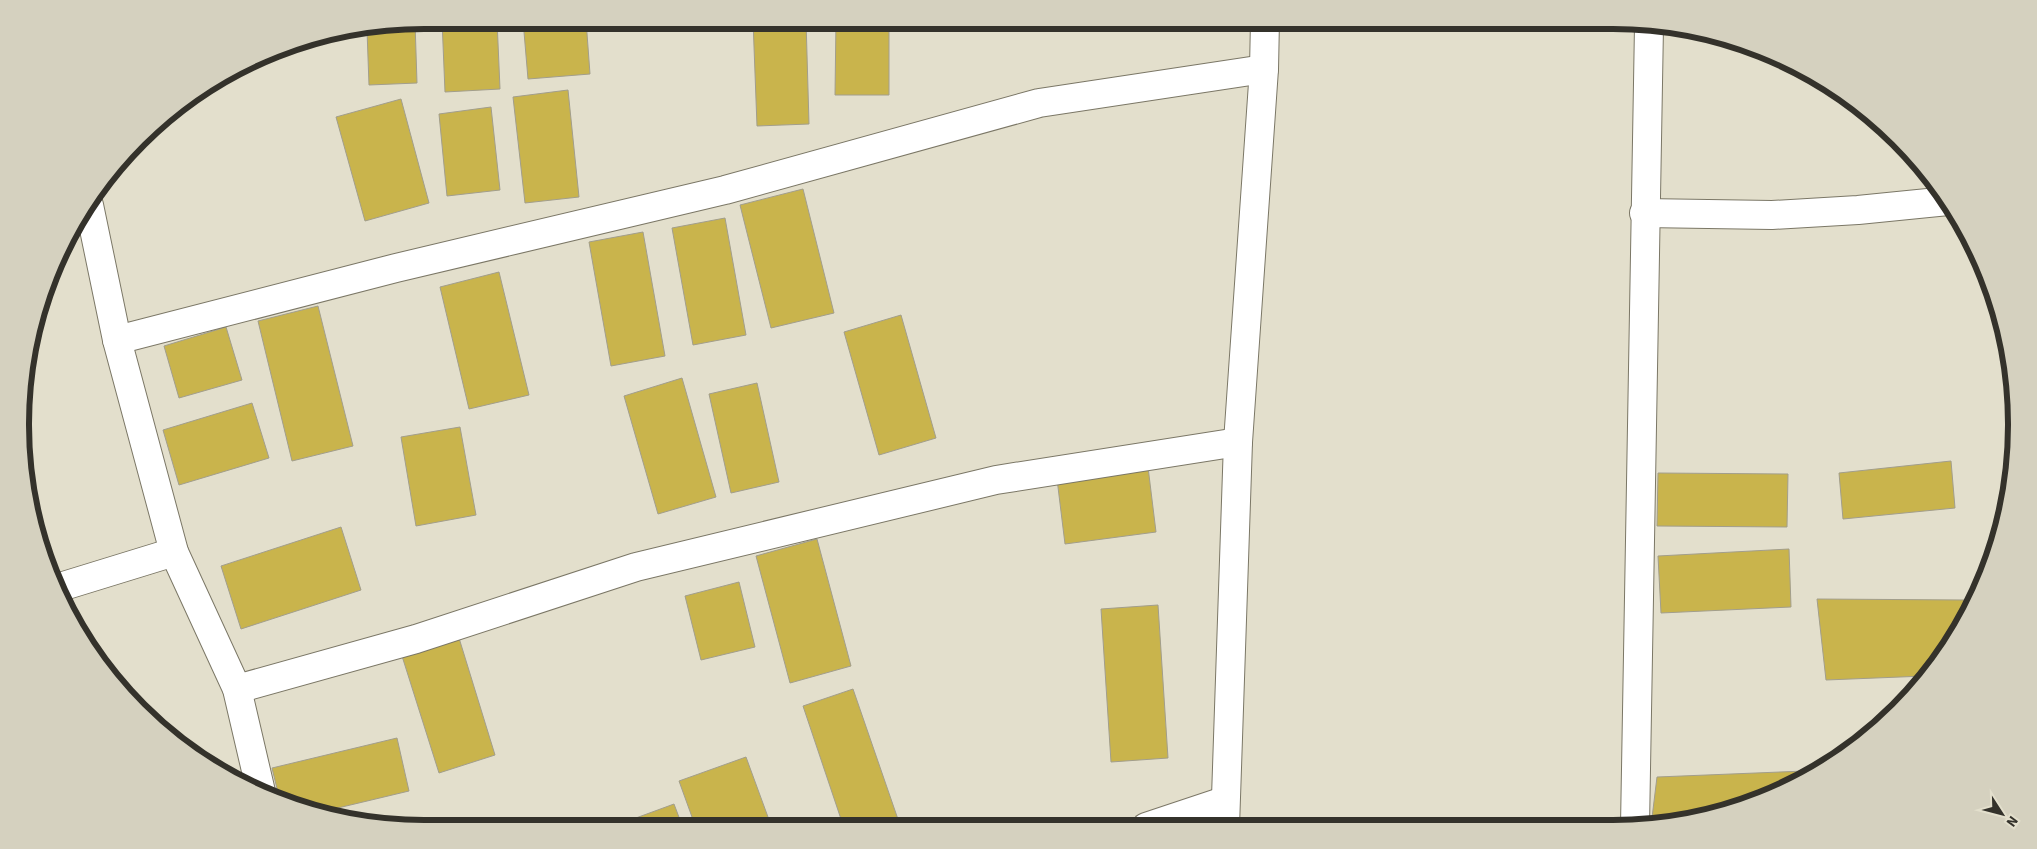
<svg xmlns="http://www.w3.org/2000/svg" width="2037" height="849" font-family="'Source Sans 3',sans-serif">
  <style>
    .building { fill: #c9b44c; stroke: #a29e8c }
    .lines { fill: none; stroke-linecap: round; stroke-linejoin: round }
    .minor-casing { stroke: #7b7766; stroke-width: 30 }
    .minor { stroke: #fff; stroke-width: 28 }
    .rim { fill: none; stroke: #34322b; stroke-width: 6 }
  </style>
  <rect width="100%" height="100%" fill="#e3dfcc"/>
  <g class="building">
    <path d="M442,20h55l3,69 -55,3z"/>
    <path d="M523,20h63l4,54 -62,5z"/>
    <path d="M753,20h53l3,104 -52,2z"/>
    <path d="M836,20h53v75h-54z"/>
    <path d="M415,22l2,61 -48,2 -2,-55z"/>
    <path d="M568,90l11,107 -54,6 -12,-106z"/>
    <path d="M401,99l28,104 -64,18 -29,-104z"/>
    <path d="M491,107l9,83 -53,6 -8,-82z"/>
    <path d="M803,189l31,124 -63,15 -31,-123z"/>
    <path d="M725,218l21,117 -53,10 -21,-117z"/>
    <path d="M643,232l22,124 -54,10 -22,-124z"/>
    <path d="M499,272l30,123 -60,14 -29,-122z"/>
    <path d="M318,306l35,140 -61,15 -34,-140z"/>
    <path d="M901,315l35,123 -57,17 -35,-123z"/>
    <path d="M226,327l16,53 -63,18 -15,-52z"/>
    <path d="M682,378l34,119 -58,17 -34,-118z"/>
    <path d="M757,383l22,99 -48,11 -22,-99z"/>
    <path d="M252,403l17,55 -90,27 -16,-55z"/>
    <path d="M460,427l16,88 -60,11 -15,-89z"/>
    <path d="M1951,461l4,47 -112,11 -4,-46z"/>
    <path d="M1148,467l8,65 -91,12 -8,-65z"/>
    <path d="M1658,473l130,1 -1,53 -130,-1z"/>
    <path d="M341,527l20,63 -120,39 -20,-63z"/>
    <path d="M817,539l34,127 -61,17 -34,-127z"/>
    <path d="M1789,549l2,58 -130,6 -3,-57z"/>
    <path d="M739,582l16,65 -54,13 -16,-64z"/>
    <path d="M1817,599l149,1 1,12 -18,37 -24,27 -99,4z"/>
    <path d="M1158,605l10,153 -57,4 -10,-153z"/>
    <path d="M459,638l36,117 -56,18 -37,-117z"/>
    <path d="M853,689l48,139h-57l-41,-122z"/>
    <path d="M397,738l12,53 -88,21 -27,-5 -14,-6 -8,-33z"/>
    <path d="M746,757l26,71h-76l-17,-47z"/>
    <path d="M1805,771v7l-14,9 -125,38 -15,1 6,-49z"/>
    <path d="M674,804l9,24h-56l-2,-6z"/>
  </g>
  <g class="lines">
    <defs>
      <g id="minor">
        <path d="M89,205l28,135 57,212 63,137 24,103"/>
        <path d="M1644,213l128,2 86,-5 90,-9"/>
        <path d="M117,340l279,-72 329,-78 314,-87 225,-34"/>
        <path d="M57,588l117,-36"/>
        <path d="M237,689l179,-50 220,-72 360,-87 242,-38"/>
        <path d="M1635,826l14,-800"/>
        <path d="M1146,827l78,-26"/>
        <path d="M1225,827l13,-385 26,-373 1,-49"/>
      </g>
    </defs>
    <use href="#minor" class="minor-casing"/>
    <use href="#minor" class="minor"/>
  </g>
  <path d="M0 0H2037V849H0ZM424 29H1613A395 395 0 0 1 2008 424V425A395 395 0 0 1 1613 820H424A395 395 0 0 1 29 425V424A395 395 0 0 1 424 29Z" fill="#d5d1bf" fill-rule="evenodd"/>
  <path class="rim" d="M424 29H1613A395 395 0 0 1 2008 424V425A395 395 0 0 1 1613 820H424A395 395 0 0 1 29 425V424A395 395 0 0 1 424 29Z"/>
  <g transform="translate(2002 814) rotate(126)" stroke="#e3dfcc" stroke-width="4" paint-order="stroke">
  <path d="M0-4L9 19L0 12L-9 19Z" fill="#34322b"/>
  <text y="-8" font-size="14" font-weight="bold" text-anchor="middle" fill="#34322b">N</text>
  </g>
</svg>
